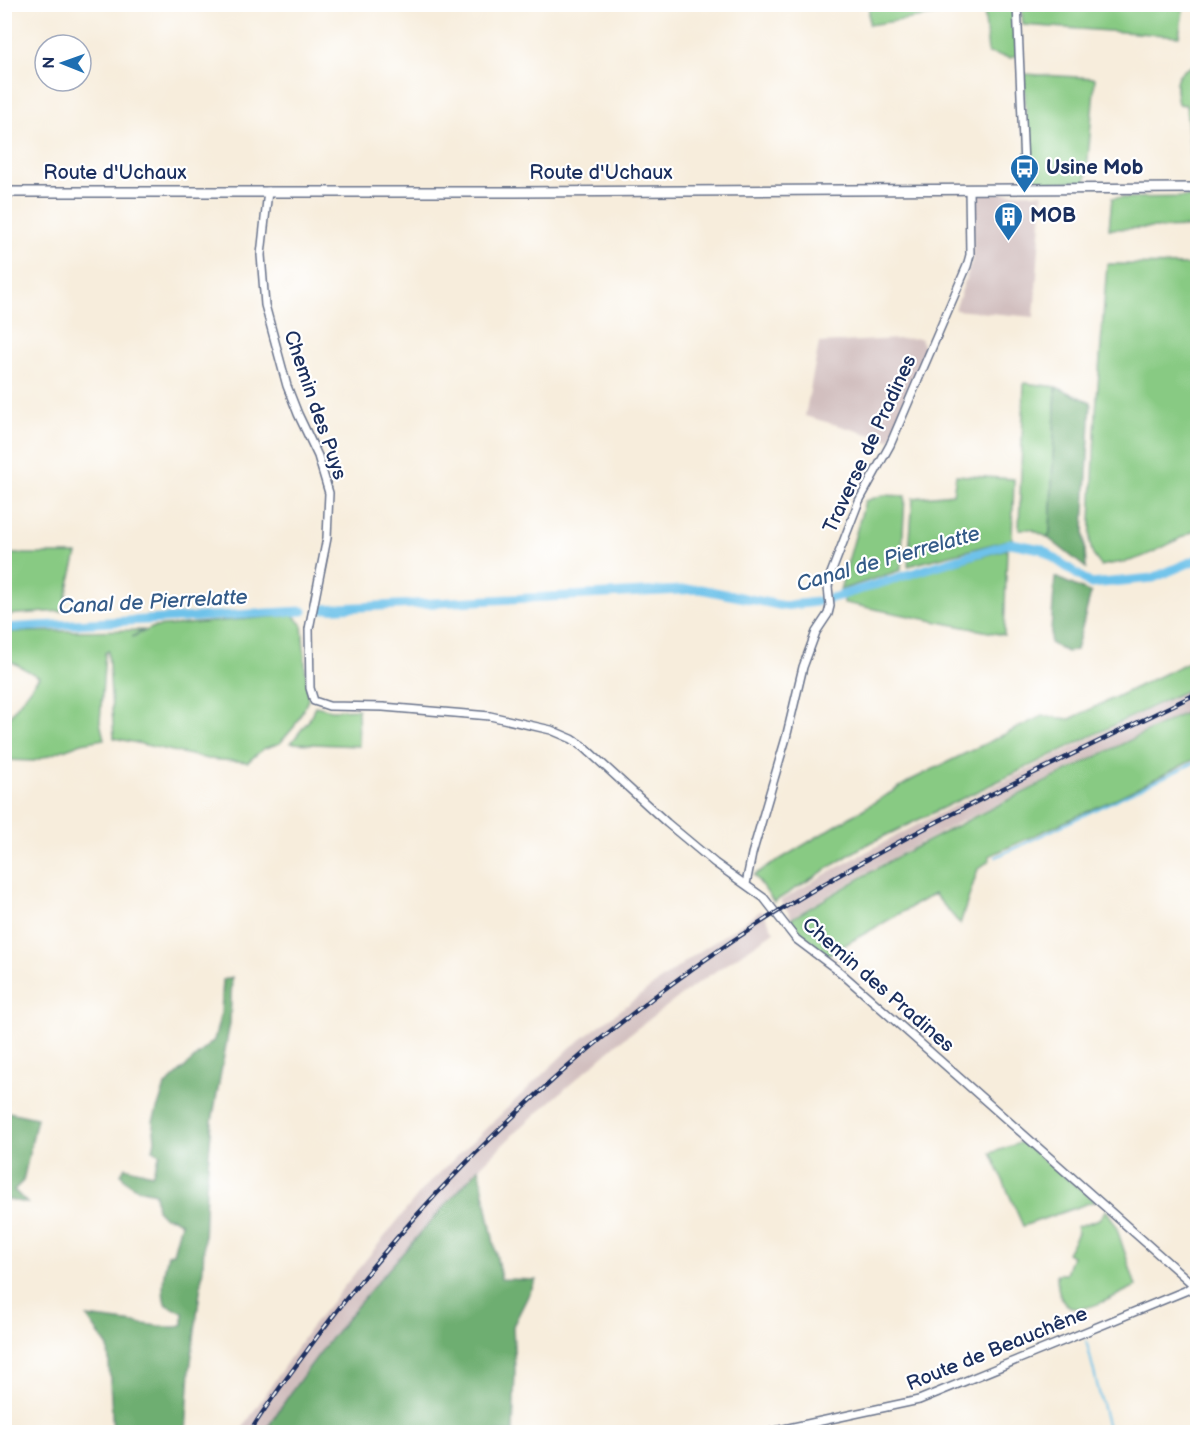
<svg xmlns="http://www.w3.org/2000/svg" width="1202" height="1437" font-family="'Balsamiq Sans',sans-serif">
  <style>
    .industrial { fill: #d2bfbf }
    .green { fill: #88ca83; stroke: #527c70; stroke-width: 1.5 }
    .forest { fill: #6eae71; stroke: #446e68; stroke-width: 1.5 }
    .lines { fill: none; stroke-linecap: round; stroke-linejoin: round }
    .stream { stroke: #6ec2ea; stroke-width: 2 }
    .canal { stroke: #6ec2ea; stroke-width: 9 }
    .minor-casing { stroke: #68728a; stroke-width: 10 }
    .secondary-casing { stroke: #68728a; stroke-width: 12 }
    .minor { stroke: #fff; stroke-width: 7 }
    .secondary { stroke: #fff; stroke-width: 9 }
    .rail-casing { stroke: #1b2f5e; stroke-width: 4.5 }
    .rail { stroke: #fff; stroke-width: 2; stroke-dasharray: 7; stroke-linecap: butt }
    .labels { text-anchor: middle; dominant-baseline: central; stroke-width: 4.5; stroke-linejoin: round; paint-order: stroke }
    .poi-label { font-size: 20px; font-weight: bold; fill: #1b2f5e; stroke: #fff; text-anchor: start }
    .street-label { font-size: 20px; fill: #1b2f5e; stroke: #fff }
    .water-label { font-size: 21px; font-style: italic; fill: #345b88; stroke: #fff }
  </style>
  <rect width="100%" height="100%" fill="#fff"/>
  <filter id="ink" filterUnits="userSpaceOnUse"><feTurbulence type="fractalNoise" baseFrequency=".0167" numOctaves="2"/><feDisplacementMap in="SourceGraphic" scale="12" xChannelSelector="R" yChannelSelector="G"/><feConvolveMatrix kernelMatrix="1 2 1 2 8 2 1 2 1" color-interpolation-filters="sRGB"/></filter>
  <filter id="wash" filterUnits="userSpaceOnUse"><feTurbulence type="fractalNoise" baseFrequency=".008" numOctaves="4" result="noise"/><feDisplacementMap in="SourceGraphic" scale="24" xChannelSelector="R" yChannelSelector="G"/><feGaussianBlur stdDeviation="1.35" result="paint"/><feColorMatrix in="noise" values="0 0 0 0 0 0 0 0 0 0 0 0 0 0 0 0 0 1.4 0 .05"/><feComposite in="paint" operator="in"/></filter>
  <g filter="url(#wash)">
    <rect width="100%" height="100%" fill="#f7eddc"/>
    <g class="industrial">
      <path d="M974,193h69l-9,124 -79,-7 17,-49z"/>
      <path d="M921,338l5,19 -36,83 -85,-24 14,-73z"/>
      <path d="M1197,686v20l-239,117 -77,41 -91,54v-4l-10,-13 49,-29 97,-52z"/>
      <path d="M762,910l12,22 -76,51 -79,59 -99,86 -41,40 -53,59 -60,70 -55,68 -46,67h-25l68,-101 116,-143 147,-141 122,-91z"/>
    </g>
    <g class="green">
      <path d="M869,5h144l4,50 -6,3 -23,-5 -4,-45 -115,17z"/>
      <path d="M1021,5v-1l163,1 -5,31 -156,-11z"/>
      <path d="M1197,64l1,114h-5l-7,-73 -8,-1c-4,-23 -5,-32 19,-40z"/>
      <path d="M1024,74l71,4 -9,103 -57,3z"/>
      <path d="M1197,197v30l-88,2 3,-31z"/>
      <path d="M1107,264l90,1 1,264c-21,10 -42,24 -65,31 -11,3 -21,3 -32,6l-8,-11 -3,-11 6,-132z"/>
      <path d="M1024,383l32,4 -6,146 -3,4 -16,-8h-12z"/>
      <path d="M956,475l58,4 -2,60 -104,27 5,-68 40,-4z"/>
      <path d="M883,495l22,1 -4,74 -61,20 25,-89z"/>
      <path d="M1007,549l-3,86 -160,-32v-7z"/>
      <path d="M5,554h72l-15,57 -57,4z"/>
      <path d="M293,615l9,9 6,76 -14,27 -14,16 -17,6 -15,13 -40,-3 -94,-21 -6,-87 -3,2 -5,69 4,17 -22,4 -48,18 -29,-1v-38l34,-45 -34,-19v-26l138,-2 -11,7 22,-10z"/>
      <path d="M1197,658v27l-335,162 -88,55 -20,-27 159,-96 129,-63 28,3z"/>
      <path d="M315,706l17,4 26,-1 1,37 -68,-3 18,-23z"/>
      <path d="M1197,707v51l-84,42 -124,56 1,4 -12,9 -18,55 -26,-30 -107,61 -31,-22 -7,-13 104,-61 83,-43z"/>
      <path d="M1022,1142l73,59 -72,25 -32,-73z"/>
      <path d="M1106,1210l9,13 21,63c-31,14 -79,48 -79,-12h9l6,-18 -5,-3 11,-20 -2,-6 23,-8z"/>
    </g>
    <g class="forest">
      <path d="M1056,387l35,15 -7,127 2,39 -39,-31 3,-4z"/>
      <path d="M1055,577l36,16 -15,57 -9,2 -17,-9z"/>
      <path d="M232,977l-2,46 -18,98 -6,67 -3,80 -13,102 -4,62h-73l-5,-85 -21,-30 80,10h10l6,-3v-11l-18,-9c-4,-17 -1,-33 3,-50l5,-1 8,-30 -8,-5 -9,-1 -7,-7 -2,-17c-15,-3 -26,-5 -34,-19l4,-7 27,7 8,-20 -7,-4 2,-10 -2,-19 12,-35 49,-46 7,-27 2,-33z"/>
      <path d="M4,1111l33,7 -14,63 -9,9 13,13 -22,-4z"/>
      <path d="M479,1168l22,111 35,1 -23,46 2,44 -2,62h-248c59,-95 139,-181 214,-264z"/>
    </g>
    <g class="lines">
      <g class="stream">
        <path d="M996,857l202,-96"/>
        <path d="M1196,1295l2,2"/>
        <path d="M1086,1340l23,92"/>
      </g>
      <g class="canal">
        <path d="M321,609l379,-20 84,17 32,-4 23,-6 172,-53 30,6 50,35 62,-6 45,-19"/>
        <path d="M4,628l299,-17"/>
      </g>
    </g>
  </g>
  <g filter="url(#ink)">
    <g class="lines">
      <defs>
        <g id="minor">
          <path d="M1017,4l8,184"/>
          <path d="M268,191l-7,64 4,50 22,81 11,28 20,42 11,37 -2,45 -18,91 1,59 4,13 15,5 54,1 107,9 61,14 21,9 12,8 83,76 48,40 49,35 32,41 44,33 358,317"/>
          <path d="M746,884l6,-30 34,-116 17,-71 13,-35 12,-18 2,-8 -2,-19 2,-11 29,-75 31,-56 77,-179 3,-11 -1,-66"/>
          <path d="M770,1432l149,-32 266,-109 12,-8"/>
        </g>
        <path id="secondary" d="M4,192h513l681,-4"/>
      </defs>
      <use href="#minor" class="minor-casing"/>
      <use href="#secondary" class="secondary-casing"/>
      <use href="#minor" class="minor"/>
      <use href="#secondary" class="secondary"/>
      <defs>
        <path id="rail" d="M250,1432c20,-33 44,-63 67,-95 130,-174 296,-327 483,-439 128,-77 264,-139 398,-205"/>
      </defs>
      <use href="#rail" class="rail-casing"/>
      <use href="#rail" class="rail"/>
    </g>
  </g>
  <defs>
    <symbol id="bus-pin" viewBox="-11 -11 22 30"><path d="M0 17L-7.5 6A9.5 9.5 0 1 1 7.5 6Z" fill="#1f6fb2" stroke="#fff"/><path d="M-5-6H5V4H4V6H2V4H-2V6H-4V4H-5ZM-3.5-4V0h7V-4ZM-3.5 1.2v1.5H-2V1.2ZM2 1.2v1.5H3.5V1.2Z" fill="#fff"/></symbol>
    <symbol id="building-pin" viewBox="-11 -11 22 30"><path d="M0 17L-7.5 6A9.5 9.5 0 1 1 7.5 6Z" fill="#1f6fb2" stroke="#fff"/><path d="M-4-6H4V6H1V3H-1V6H-4ZM-2.5-4.3h1.7v1.8h-1.7ZM.8-4.3h1.7v1.8H.8ZM-2.5-1h1.7V.8h-1.7ZM.8-1h1.7V.8H.8Z" fill="#fff"/></symbol>
  </defs>
  <g fill-rule="evenodd">
    <use href="#bus-pin" x="1008" y="152" width="33" height="45"/>
    <use href="#building-pin" x="992" y="200" width="33" height="45"/>
  </g>
  <g class="labels">
    <g class="poi-label">
      <text x="1046" y="168">Usine Mob</text>
      <text x="1030" y="216">MOB</text>
    </g>
    <g class="street-label">
      <text x="115" y="173">Route d'Uchaux</text>
      <text x="601" y="173">Route d'Uchaux</text>
      <text transform="translate(315 405) rotate(71)">Chemin des Puys</text>
      <text transform="translate(870 444) rotate(-65)">Traverse de Pradines</text>
      <text transform="translate(878 985) rotate(41)">Chemin des Pradines</text>
      <text transform="translate(997 1349) rotate(-22)">Route de Beauchêne</text>
    </g>
    <g class="water-label">
      <text transform="translate(888 559) rotate(-16)">Canal de Pierrelatte</text>
      <text transform="translate(153 602) rotate(-3)">Canal de Pierrelatte</text>
    </g>
  </g>
  <rect width="1202" height="1437" fill="none" stroke="#fff" stroke-width="24"/>
  <g transform="translate(63 63) rotate(271)"><circle r="28" fill="#ffffff" stroke="#a4acbf" stroke-width="1.5"/>
  <path d="M0-4.5L10 22L0 15L-10 22Z" fill="#1f6fb2"/>
  <text y="-9" font-size="16" font-weight="bold" text-anchor="middle" fill="#1b2f5e">N</text>
  </g>
</svg>
